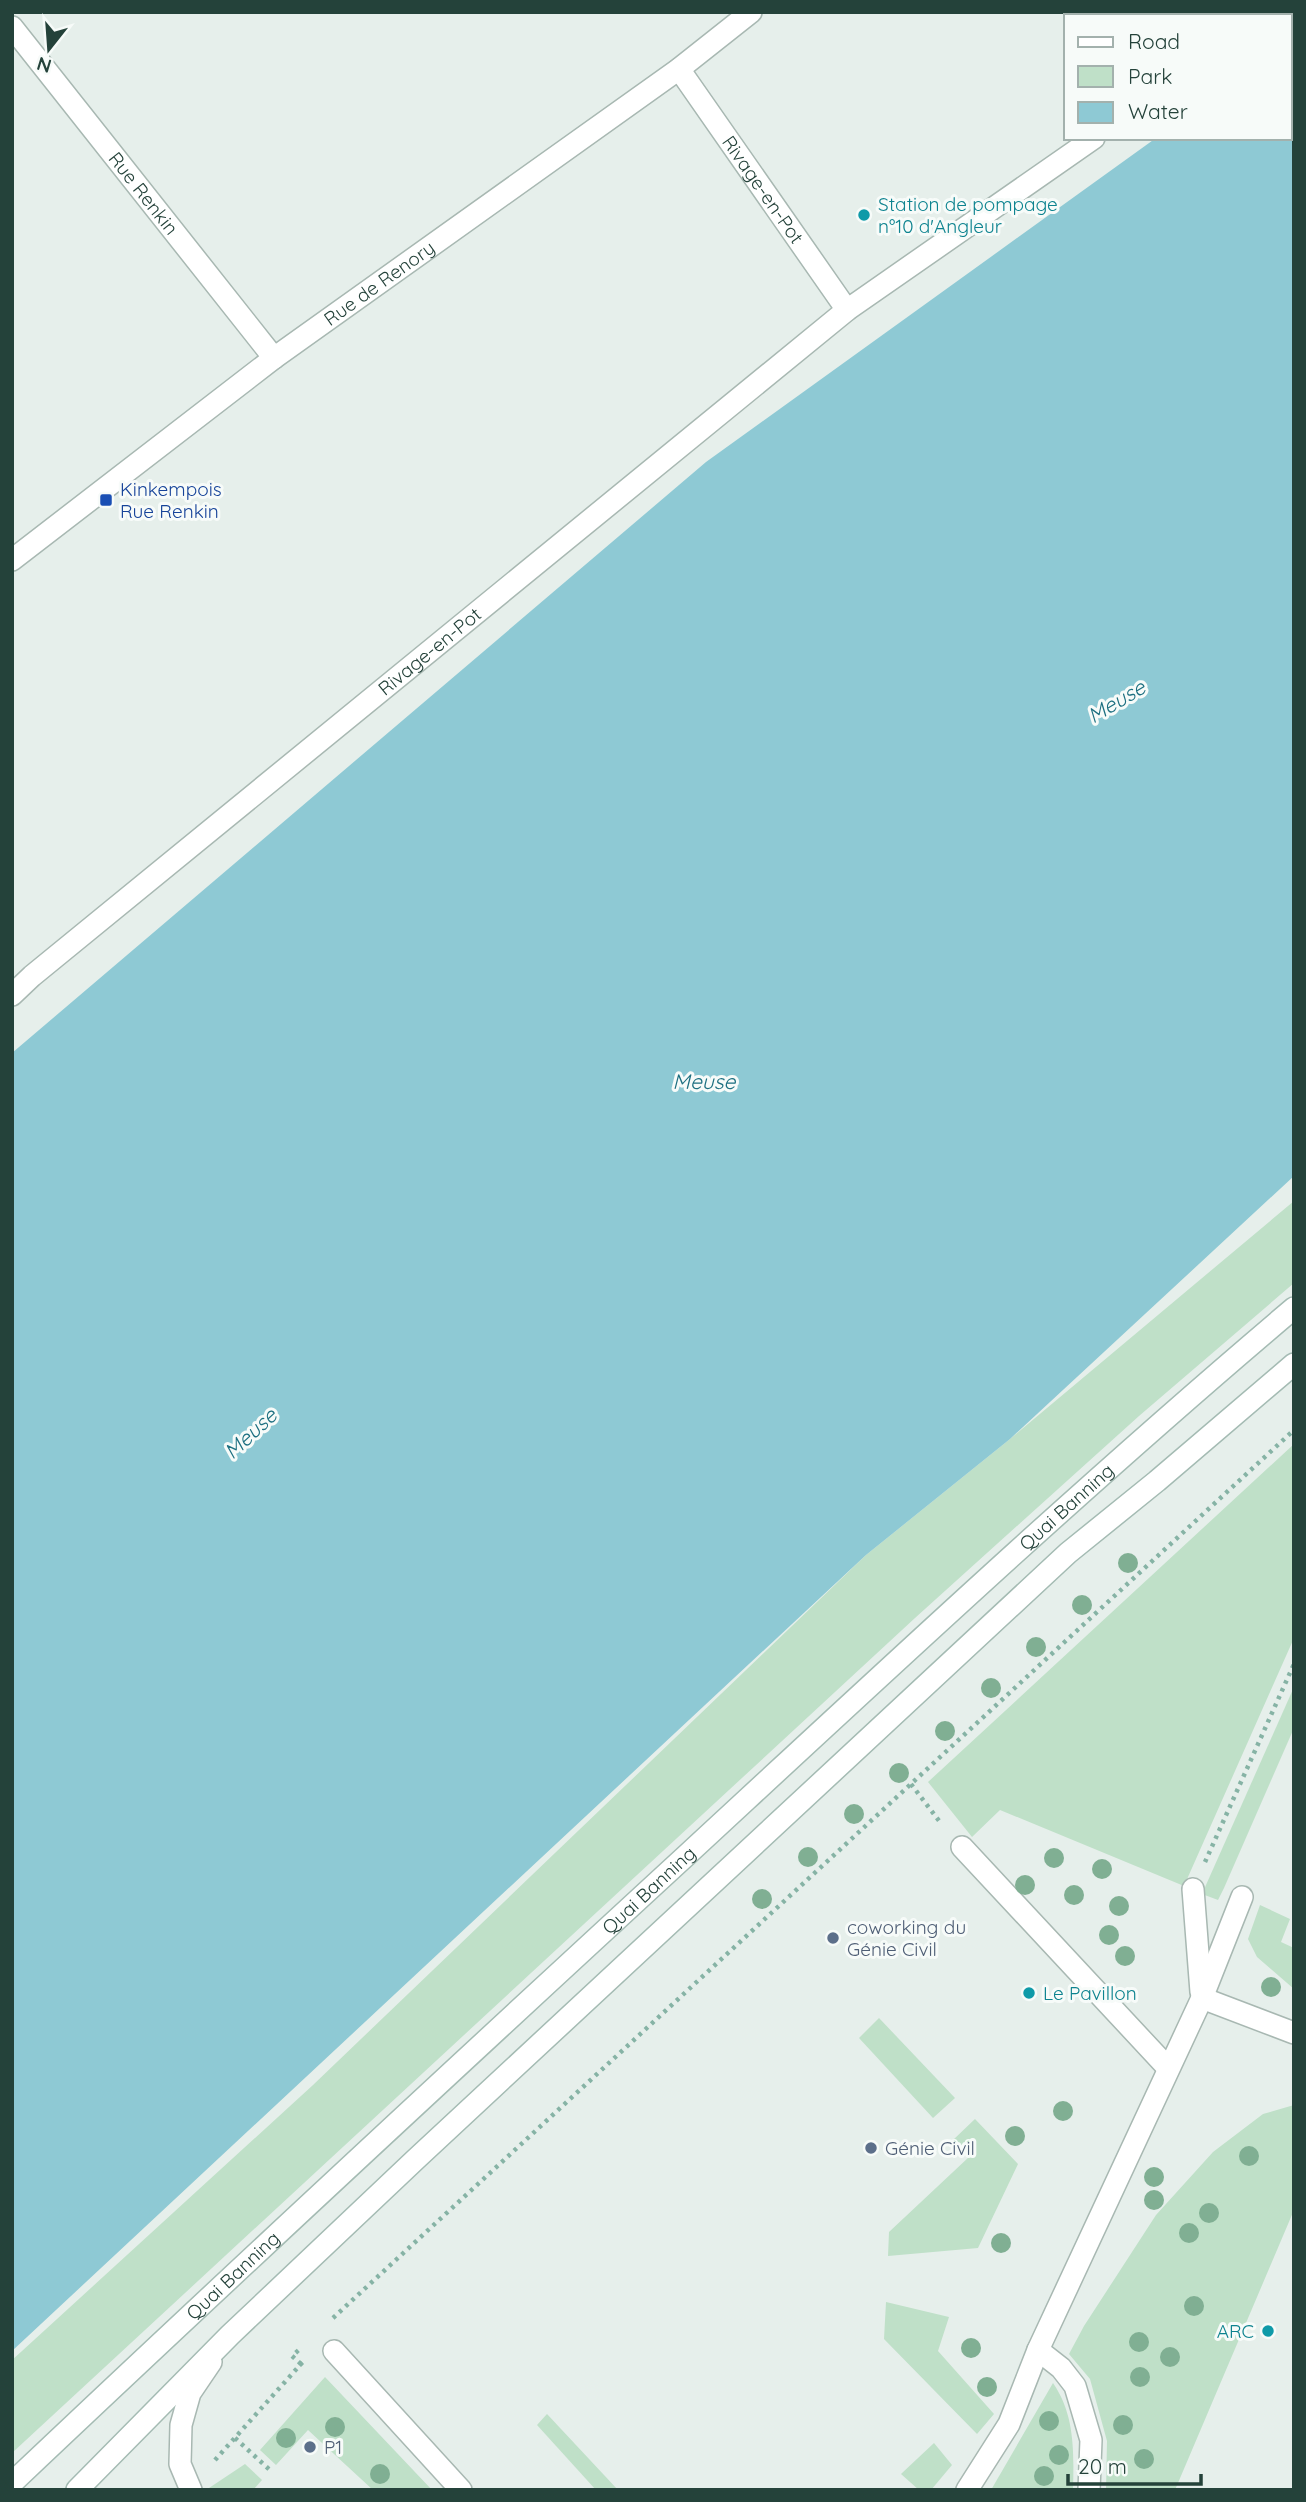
<svg xmlns="http://www.w3.org/2000/svg" width="1306" height="2502" font-family="Quicksand,sans-serif">
  <style>
    .green { fill: #bfe0c8 }
    .water { fill: #8ec9d4 }
    .lines { fill: none; stroke-linecap: round; stroke-linejoin: round }
    .minor-casing { stroke: #a8b8b2; stroke-width: 24 }
    .secondary-casing { stroke: #a4bbb3; stroke-width: 24 }
    .path { stroke: #86b3a5; stroke-width: 4.5; stroke-dasharray: 3.5 5; stroke-linecap: butt }
    .minor { stroke: #fff; stroke-width: 21 }
    .secondary { stroke: #fff; stroke-width: 21 }
    .tree { fill: #80af93 }
    .culture-dot { fill: #0f9aa8; stroke: #f7fbf9; stroke-width: 2.5 }
    .transit-dot { fill: #1a4fb4; stroke: #f7fbf9; stroke-width: 2.5 }
    .service-dot { fill: #5c6f8a; stroke: #f7fbf9; stroke-width: 2.5 }
    .labels { text-anchor: middle; dominant-baseline: central; stroke-width: 6; stroke-linejoin: round; paint-order: stroke }
    .street-label { font-size: 19px; fill: #24423a; stroke: #f7fbf9 }
    .culture-label { font-size: 19px; fill: #0d838f; stroke: #f7fbf9; text-anchor: start }
    .transit-label { font-size: 19px; fill: #164399; stroke: #f7fbf9; text-anchor: start }
    .service-label { font-size: 19px; fill: #4e5e75; stroke: #f7fbf9; text-anchor: start }
    .water-label { font-size: 21px; font-style: italic; fill: #1c6f80; stroke: #f7fbf9 }
  </style>
  <rect width="100%" height="100%" fill="#e6efeb"/>
  <g class="green">
    <path d="M1294,1201v82l-155,133 -224,202 -903,835v-93l10,-9 291,-266 553,-530 144,-116z"/>
    <path d="M1294,1444v194l-110,248 -184,-76 -28,27 -44,-55z"/>
    <path d="M1294,1687v41l-70,160 -6,12 -16,-6z"/>
    <path d="M1260,1905l30,14 -9,23 13,6v41l-37,-32 -9,-18z"/>
    <path d="M879,2018l76,80 -22,20 -74,-80z"/>
    <path d="M1294,2105v105l-119,280h-69l1,-49 -17,-62 -21,-25 15,-28 72,-111 57,-63 50,-38z"/>
    <path d="M975,2119l43,45 -40,84 -90,8 1,-24 80,-75 -16,-17z"/>
    <path d="M886,2302l63,15 -11,34 56,63 -17,20 -93,-95z"/>
    <path d="M325,2377l107,113h-59l-65,-60 -32,35 -16,-15z"/>
    <path d="M1053,2383c22,32 21,69 20,107h-82z"/>
    <path d="M547,2414l71,76h-22l-59,-65z"/>
    <path d="M934,2443l18,22 -21,25h-12l-18,-16z"/>
    <path d="M245,2464l17,16 -9,10h-47z"/>
  </g>
  <path class="water" d="M1294,39v1137l-284,263 -144,116 -854,796v-1298l694,-591 450,-324h134v-96z"/>
  <g class="lines">
    <defs>
      <g id="minor">
        <path d="M1271,16l5,-4"/>
        <path id="s1" d="M12,27l262,331"/>
        <path id="s2" d="M679,69l168,241"/>
        <path id="s3" d="M12,560l262,-202 405,-289 72,-57"/>
        <path id="s4" d="M12,995l20,-19 815,-666 247,-172"/>
        <path d="M962,1847l206,221"/>
        <path d="M1193,1889l8,103"/>
        <path d="M1202,1998l92,35"/>
        <path d="M1038,2350l23,18 14,18 16,54 -2,50"/>
        <path d="M334,2351l127,139"/>
        <path d="M191,2490l-11,-26 1,-39 9,-32 21,-31"/>
        <path d="M967,2490l42,-66 29,-74 164,-352 40,-101"/>
      </g>
      <g id="secondary">
        <path id="s5" d="M12,2483c224,-212 451,-422 678,-631 199,-184 397,-369 604,-544"/>
        <path d="M77,2490l153,-155 186,-176 652,-606 89,-72 137,-117"/>
      </g>
    </defs>
    <use href="#minor" class="minor-casing"/>
    <use href="#secondary" class="secondary-casing"/>
    <g class="path">
      <path d="M911,1784l29,38"/>
      <path d="M1205,1862l89,-198"/>
      <path d="M333,2318l961,-888"/>
      <path d="M301,2364l-9,-8 9,-8"/>
      <path d="M235,2438l36,33"/>
      <path d="M215,2460l86,-96 2,2"/>
    </g>
    <use href="#minor" class="minor"/>
    <use href="#secondary" class="secondary"/>
  </g>
  <g class="tree">
    <circle cx="1128" cy="1563" r="10"/>
    <circle cx="1082" cy="1605" r="10"/>
    <circle cx="1036" cy="1647" r="10"/>
    <circle cx="991" cy="1688" r="10"/>
    <circle cx="945" cy="1731" r="10"/>
    <circle cx="899" cy="1773" r="10"/>
    <circle cx="854" cy="1814" r="10"/>
    <circle cx="808" cy="1857" r="10"/>
    <circle cx="1054" cy="1858" r="10"/>
    <circle cx="1102" cy="1869" r="10"/>
    <circle cx="1025" cy="1885" r="10"/>
    <circle cx="1074" cy="1895" r="10"/>
    <circle cx="762" cy="1899" r="10"/>
    <circle cx="1119" cy="1906" r="10"/>
    <circle cx="1109" cy="1935" r="10"/>
    <circle cx="1125" cy="1956" r="10"/>
    <circle cx="1271" cy="1987" r="10"/>
    <circle cx="1063" cy="2111" r="10"/>
    <circle cx="1015" cy="2136" r="10"/>
    <circle cx="1249" cy="2156" r="10"/>
    <circle cx="1154" cy="2177" r="10"/>
    <circle cx="1154" cy="2200" r="10"/>
    <circle cx="1209" cy="2213" r="10"/>
    <circle cx="1189" cy="2233" r="10"/>
    <circle cx="1001" cy="2243" r="10"/>
    <circle cx="1194" cy="2306" r="10"/>
    <circle cx="1139" cy="2342" r="10"/>
    <circle cx="971" cy="2348" r="10"/>
    <circle cx="1170" cy="2357" r="10"/>
    <circle cx="1140" cy="2377" r="10"/>
    <circle cx="987" cy="2387" r="10"/>
    <circle cx="1049" cy="2421" r="10"/>
    <circle cx="1123" cy="2425" r="10"/>
    <circle cx="335" cy="2427" r="10"/>
    <circle cx="286" cy="2438" r="10"/>
    <circle cx="1059" cy="2455" r="10"/>
    <circle cx="1144" cy="2459" r="10"/>
    <circle cx="380" cy="2474" r="10"/>
    <circle cx="1044" cy="2476" r="10"/>
  </g>
  <g class="culture-dot">
    <circle cx="864" cy="215" r="7"/>
    <circle cx="1029" cy="1993" r="7"/>
    <circle cx="1268" cy="2331" r="7"/>
  </g>
  <rect class="transit-dot" x="99" y="493" width="14" height="14" rx="3.5"/>
  <g class="service-dot">
    <circle cx="833" cy="1938" r="7"/>
    <circle cx="871" cy="2148" r="7"/>
    <circle cx="310" cy="2447" r="7"/>
  </g>
  <g class="labels">
    <g class="street-label">
      <text stroke="none"><textPath href="#s2" startOffset="147">Rivage-en-Pot</textPath></text>
      <text stroke="none"><textPath href="#s1" startOffset="212">Rue Renkin</textPath></text>
      <text stroke="none"><textPath href="#s3" startOffset="460">Rue de Renory</textPath></text>
      <text stroke="none"><textPath href="#s4" startOffset="541">Rivage-en-Pot</textPath></text>
      <text stroke="none"><textPath href="#s5" startOffset="1437">Quai Banning</textPath></text>
      <text stroke="none"><textPath href="#s5" startOffset="870">Quai Banning</textPath></text>
      <text stroke="none"><textPath href="#s5" startOffset="303">Quai Banning</textPath></text>
    </g>
    <g class="culture-label">
      <text x="878" y="204">Station de pompage<tspan x="878" dy="22">n°10 d'Angleur</tspan></text>
      <text x="1043" y="1993">Le Pavillon</text>
      <text x="1254" y="2331" text-anchor="end">ARC</text>
    </g>
    <g class="transit-label">
      <text x="120" y="489">Kinkempois<tspan x="120" dy="22">Rue Renkin</tspan></text>
    </g>
    <g class="service-label">
      <text x="847" y="1927">coworking du<tspan x="847" dy="22">Génie Civil</tspan></text>
      <text x="885" y="2148">Génie Civil</text>
      <text x="324" y="2447">P1</text>
    </g>
    <g class="water-label">
      <text transform="translate(1116 701) rotate(-31)">Meuse</text>
      <text x="704" y="1081">Meuse</text>
      <text transform="translate(250 1433) rotate(-43)">Meuse</text>
    </g>
  </g>
  <rect width="1306" height="2502" fill="none" stroke="#24423a" stroke-width="28"/>
  <rect x="1064" y="14" width="228" height="126" fill="#f7fbf9" stroke="#a3b1ad" stroke-width="2"/>
  <rect x="1078" y="37" width="35" height="10" fill="#ffffff" stroke="#a3b1ad" stroke-width="2"/>
  <text x="1128" y="49" font-size="21" fill="#24423a">Road</text>
  <rect x="1078" y="66" width="35" height="21" fill="#bfe0c8" stroke="#a3b1ad" stroke-width="2"/>
  <text x="1128" y="84" font-size="21" fill="#24423a">Park</text>
  <rect x="1078" y="102" width="35" height="21" fill="#8ec9d4" stroke="#a3b1ad" stroke-width="2"/>
  <text x="1128" y="119" font-size="21" fill="#24423a">Water</text>
  <g transform="translate(49 49) rotate(197)" stroke="#f7fbf9" stroke-width="5" paint-order="stroke">
  <path d="M0-5L12 26L0 18L-12 26Z" fill="#24423a"/>
  <text y="-10" font-size="19" font-weight="bold" text-anchor="middle" fill="#24423a">N</text>
  </g>
  <path d="M1068 2474v10h133v-10" fill="none" stroke="#24423a" stroke-width="3.5"/>
  <text x="1078" y="2474" font-size="21" fill="#24423a" stroke="#f7fbf9" stroke-width="5" paint-order="stroke">20 m</text>
</svg>
